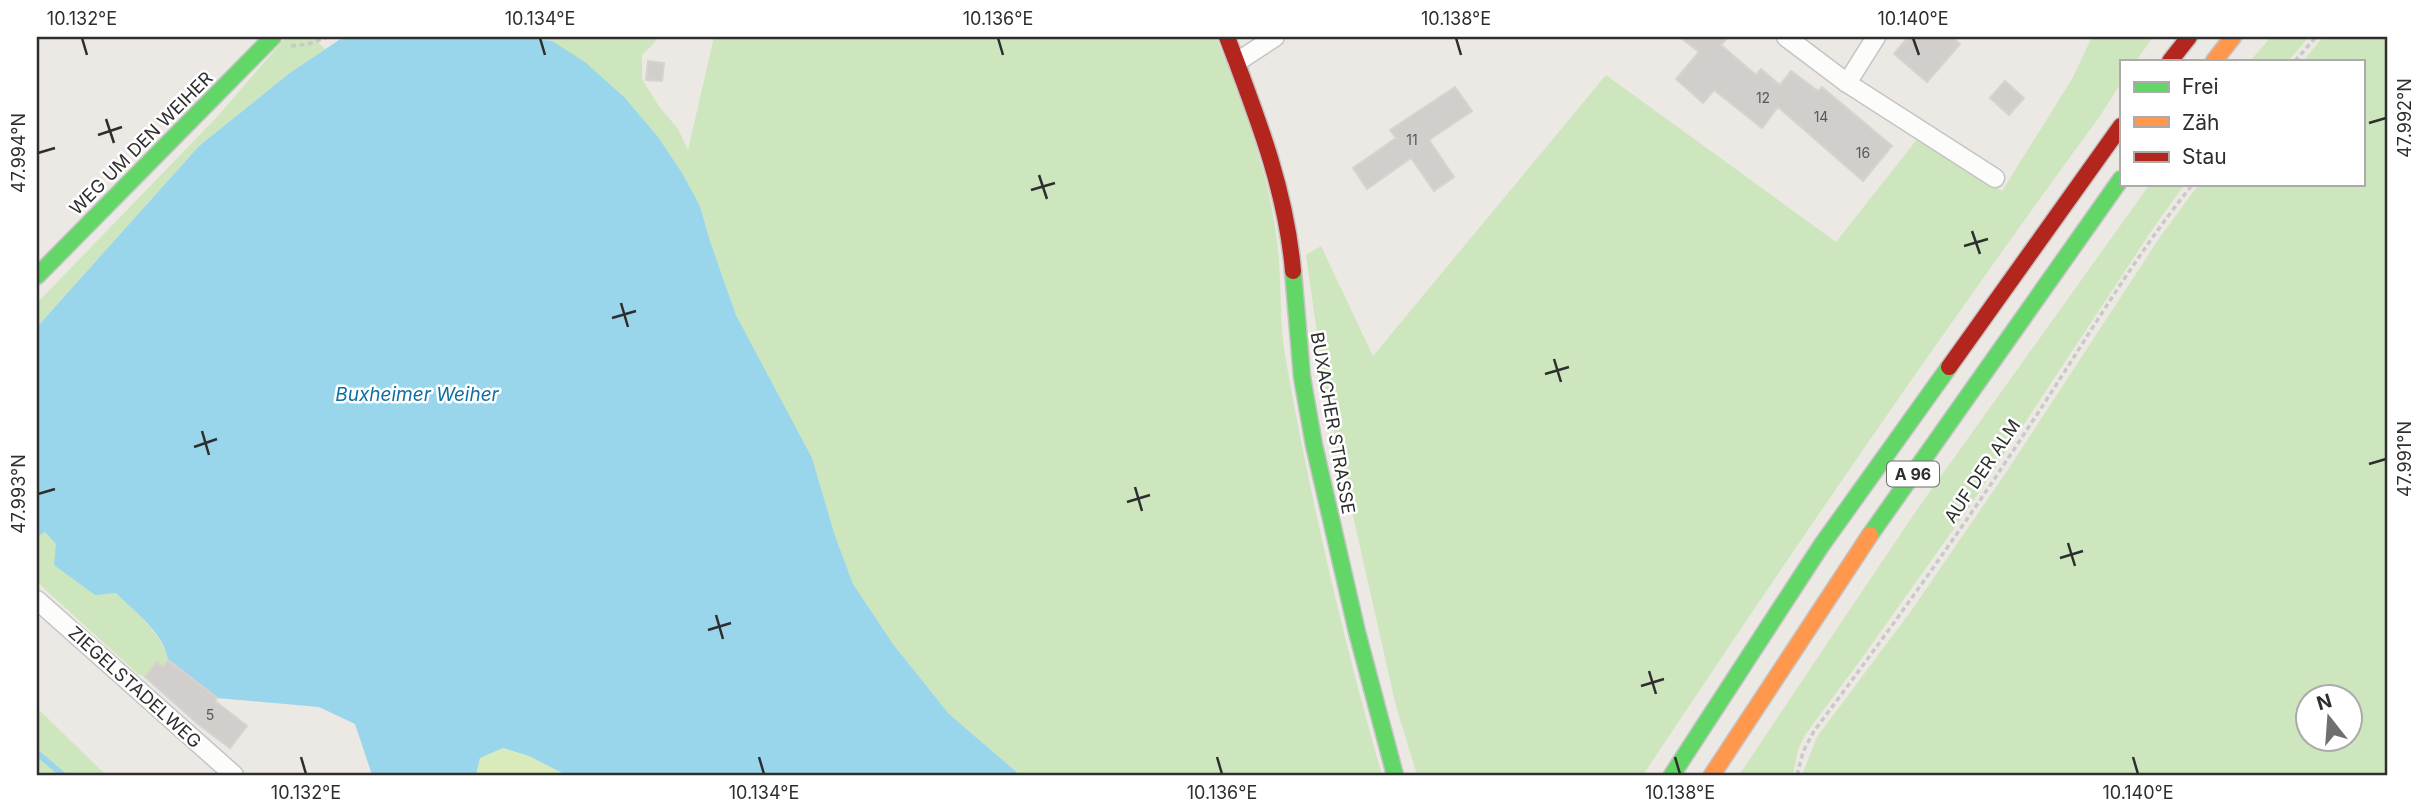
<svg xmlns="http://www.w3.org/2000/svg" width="2424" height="812" font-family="Inter,sans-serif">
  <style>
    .green { fill: #cee6be; fill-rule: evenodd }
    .pitch { fill: #d9eabb }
    .water { fill: #99d6ec }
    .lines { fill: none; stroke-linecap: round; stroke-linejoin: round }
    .stream { stroke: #99d6ec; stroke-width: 6 }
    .building { fill: #d1cecb; stroke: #d7d4d0; stroke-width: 2 }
    .street-casing { stroke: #c5c4c5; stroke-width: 21 }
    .fast-casing { stroke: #c5c4c5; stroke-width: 19 }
    .slow-casing { stroke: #c5c4c5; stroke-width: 19 }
    .jam-casing { stroke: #c5c4c5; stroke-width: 19 }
    .path { stroke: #c9c9c8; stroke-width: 3.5; stroke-dasharray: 5 3.5; stroke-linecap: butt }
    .street { stroke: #fcfcfb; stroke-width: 18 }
    .fast { stroke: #63d668; stroke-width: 16 }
    .slow { stroke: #ff974d; stroke-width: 16 }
    .jam { stroke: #b3261e; stroke-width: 16 }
    .ticks { fill: none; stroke: #2e2e2e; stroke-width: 2.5 }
    .labels { text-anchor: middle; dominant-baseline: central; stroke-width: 5; stroke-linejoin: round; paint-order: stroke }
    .number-label { font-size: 14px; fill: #585857 }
    .shield { fill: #fff; stroke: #6d6d6d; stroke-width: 2 }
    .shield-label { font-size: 16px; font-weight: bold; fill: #2e2e2e }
    .street-label { font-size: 18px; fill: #2e2e2e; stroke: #fff }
    .water-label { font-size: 19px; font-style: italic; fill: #0d6fa3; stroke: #fff }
    .neatline { fill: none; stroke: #2e2e2e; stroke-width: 2.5 }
    .ticks-label { font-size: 18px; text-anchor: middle; fill: #2e2e2e }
  </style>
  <rect width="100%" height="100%" fill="#ece8e4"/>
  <g class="green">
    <path d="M286,37h27l12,12 -34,23 -92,74 -162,181v-24l180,-186z"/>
    <path d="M520,37h137l-2,5 -13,13v24l16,26 20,24 10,21 26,-113h502c27,68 55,139 62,213 4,37 1,75 8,111 25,140 57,278 96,414h-362l-71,-61 -56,-70 -40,-60 -19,-51 -98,-218 -26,-74 -10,-35 -148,-165z"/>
    <path d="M2092,37h61l-17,24h-15v22l-21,33c-158,216 -309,436 -457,659h-226l-21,-69 -70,-309 -20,-142 15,-9 52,110 233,-281 230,167 82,-104 84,53 70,-112z"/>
    <path d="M2271,37h38l-21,24h-38z"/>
    <path d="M2323,37h64v738h-585l15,-38 94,-126 96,-140 153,-234 39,-53h164v-123h-60zM2308,696h42v42h-42z"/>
    <path d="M2150,184h35l-31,43 -184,279 -108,152 -57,77 -7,15 -5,25h-54l177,-264z"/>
    <path d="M45,531c29,33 117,88 123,129l-5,7 -6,-4 -12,14 -7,-3 -101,-92v-45z"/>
    <path d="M37,708l69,67h-69z"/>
  </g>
  <path class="pitch" d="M503,748l26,8 37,19h-90l4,-17z"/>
  <path class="water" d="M352,37h168l32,4 33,21 40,36 33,39 24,36 18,33 10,35 26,74 76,143 22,75 19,51 40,60 56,70 71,61h-454l-37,-19 -26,-8 -23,10 -4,17h-104l-17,-51 -36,-17 -102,-9 -49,-38c-4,-27 -33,-48 -52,-67l-21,2 -41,-30 2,-21 -11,-12 -8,5v-210l162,-181 92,-74 48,-32z"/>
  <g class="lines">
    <path class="stream" d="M37,753l26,22"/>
  </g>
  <g class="building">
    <path d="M1680,37h48l-7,8 35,30 5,-6 19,16 11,-14 27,20 4,-4 70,59 -29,35 -85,-74 -16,21 -48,-38 -11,13 -27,-24 23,-27z"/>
    <path d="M1908,37h44l8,7 -33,38 -33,-28z"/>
    <path d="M648,61l16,2 -2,18 -16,-1z"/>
    <path d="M2005,81l19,17 -15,17 -19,-17z"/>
    <path d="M1455,87l17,24 -43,29 25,37 -20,14 -23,-33 -44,31 -14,-21 43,-30 -6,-8z"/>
    <path d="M168,660l49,38 -2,3 32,25 -17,22 -32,-24 -53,-47 12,-15 6,5z"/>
  </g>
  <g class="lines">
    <defs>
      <g id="street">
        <path d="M1786,37l61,46 148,95"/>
        <path d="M1237,62l38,-25"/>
        <path d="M1847,83l29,-46"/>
        <path d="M37,600l197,175"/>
      </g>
      <g id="fast">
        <path d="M1293,271l9,106 12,68 43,187 38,143"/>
        <path d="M37,276l236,-239"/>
        <path d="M1870,535l251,-356"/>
        <path d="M1672,775l149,-229 128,-179"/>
      </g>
      <g id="slow">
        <path d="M2214,61l19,-24"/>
        <path d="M1712,775l158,-240"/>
      </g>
      <g id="jam">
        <path d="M1227,37c29,77 59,152 66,234"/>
        <path d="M2170,61l19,-24"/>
        <path d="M1949,367l172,-241"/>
      </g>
    </defs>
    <use href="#street" class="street-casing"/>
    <use href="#fast" class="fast-casing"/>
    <use href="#slow" class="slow-casing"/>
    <use href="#jam" class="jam-casing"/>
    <g class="path">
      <path d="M291,46l17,-2 20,-7"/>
      <path d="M2295,61l21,-24"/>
      <path d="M1797,775l6,-23 11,-21c76,-101 149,-203 218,-309 53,-80 101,-164 161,-238"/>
    </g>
    <use href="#street" class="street"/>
    <use href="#fast" class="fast"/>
    <use href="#slow" class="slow"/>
    <use href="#jam" class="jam"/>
  </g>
  <path class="ticks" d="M82,38l5,17M540,38l5,17M998,38l5,17M1456,38l5,17M1913,38l6,17M106,119l8,24M2369,123l17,-5M98,135l24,-8M38,153l17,-5M1039,175l8,24M1031,190l24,-7M1972,231l8,23M1964,246l24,-7M621,303l7,24M612,318l24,-7M1554,359l7,23M1545,374l24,-7M202,431l7,24M194,447l23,-8M2369,464l17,-5M1135,487l7,24M38,494l17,-5M1127,502l23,-7M2068,543l7,23M2060,558l23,-7M716,615l7,24M708,630l23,-7M1649,671l7,23M1641,686l23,-7M301,757l5,17M759,757l5,17M1217,757l5,17M1675,757l5,17M2133,757l5,17"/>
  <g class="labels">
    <g class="number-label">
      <text x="1763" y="97">12</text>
      <text x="1821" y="116">14</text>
      <text x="1412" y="139">11</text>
      <text x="1863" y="152">16</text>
      <text x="210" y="714">5</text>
    </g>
    <rect class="shield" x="1887" y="461.5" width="52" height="25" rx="5"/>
    <g class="shield-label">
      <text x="1913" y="474">A 96</text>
    </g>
    <g class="street-label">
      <text transform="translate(141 143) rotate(-45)">WEG UM DEN WEIHER</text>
      <text transform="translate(1333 423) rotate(80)">BUXACHER STRASSE</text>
      <text transform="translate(1982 471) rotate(-56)">AUF DER ALM</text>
      <text transform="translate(135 687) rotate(42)">ZIEGELSTADELWEG</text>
    </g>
    <g class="water-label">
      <text x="417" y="394">Buxheimer Weiher</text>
    </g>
  </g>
  <rect width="2424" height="812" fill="none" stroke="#ffffff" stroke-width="77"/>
  <rect x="2120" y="60" width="245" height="126" fill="#ffffff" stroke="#ababab" stroke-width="2"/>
  <rect x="2134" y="82" width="35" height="10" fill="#63d668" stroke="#ababab" stroke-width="2"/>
  <text x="2182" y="94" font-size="21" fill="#2e2e2e">Frei</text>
  <rect x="2134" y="117" width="35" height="10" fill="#ff974d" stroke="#ababab" stroke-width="2"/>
  <text x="2182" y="130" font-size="21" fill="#2e2e2e">Zäh</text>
  <rect x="2134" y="152" width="35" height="10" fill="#b3261e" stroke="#ababab" stroke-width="2"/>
  <text x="2182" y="164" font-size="21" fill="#2e2e2e">Stau</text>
  <g transform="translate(2329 718) rotate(343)"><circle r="33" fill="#ffffff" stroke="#ababab" stroke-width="2"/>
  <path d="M0-5L12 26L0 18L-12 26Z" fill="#706f6e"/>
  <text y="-10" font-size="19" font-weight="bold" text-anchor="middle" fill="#2e2e2e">N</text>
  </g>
  <rect x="38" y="38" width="2348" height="736" class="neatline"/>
  <g class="ticks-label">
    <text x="82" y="25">10.132°E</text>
    <text x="540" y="25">10.134°E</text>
    <text x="998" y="25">10.136°E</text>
    <text x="1456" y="25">10.138°E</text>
    <text x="1913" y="25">10.140°E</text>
    <text transform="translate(2405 118) rotate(-90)" y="6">47.992°N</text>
    <text transform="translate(19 153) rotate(-90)" y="6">47.994°N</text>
    <text transform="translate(2405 459) rotate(-90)" y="6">47.991°N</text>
    <text transform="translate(19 494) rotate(-90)" y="6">47.993°N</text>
    <text x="306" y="799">10.132°E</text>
    <text x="764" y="799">10.134°E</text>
    <text x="1222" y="799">10.136°E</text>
    <text x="1680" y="799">10.138°E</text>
    <text x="2138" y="799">10.140°E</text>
  </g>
</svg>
